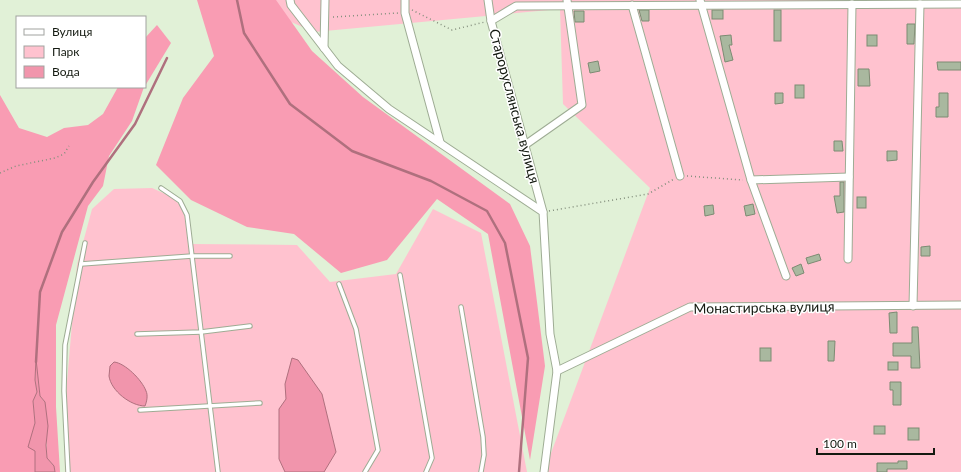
<svg xmlns="http://www.w3.org/2000/svg" width="961" height="472" font-family="Lato,sans-serif">
  <style>
    .green { fill: #ffc2cf }
    .forest { fill: #f99cb3 }
    .water { fill: #f195ac; stroke: #af707e }
    .lines { fill: none; stroke-linecap: round; stroke-linejoin: round }
    .stream { stroke: #af707e; stroke-width: 2.5 }
    .building { fill: #a9b89f; stroke: #7d8b73 }
    .service-casing { stroke: #9eac94; stroke-width: 5.5 }
    .minor-casing { stroke: #9eac94; stroke-width: 9 }
    .path { stroke: #848f7d; stroke-width: 1.5; stroke-dasharray: 1 3; stroke-linecap: butt }
    .service { stroke: #fff; stroke-width: 3.5 }
    .minor { stroke: #fff; stroke-width: 7 }
    .labels { text-anchor: middle; dominant-baseline: central; stroke-width: 3; stroke-linejoin: round; paint-order: stroke }
    .street-label { font-size: 14px; fill: #141a11; stroke: #fff }
  </style>
  <rect width="100%" height="100%" fill="#e1f1d7"/>
  <g class="green">
    <path d="M241,0h720v472h-417l106,-284 -87,-84 -3,-95 -246,23z"/>
    <path d="M152,188l20,9 11,11 7,36 107,1 33,37 66,-8 37,-65 48,24 46,239h-462l-1,-55 13,-152 15,-56 22,-20z"/>
  </g>
  <g class="forest">
    <path d="M197,0h79l36,51 51,46 147,107 20,42 15,120 -15,94 -42,-226 -51,-35 -50,61 -46,13 -47,-39 -47,-7 -56,-27 -35,-35 27,-67 31,-42z"/>
    <path d="M157,25l14,18 -26,43v-48z"/>
    <path d="M118,87h26l-12,34 -23,35 -6,30 -15,20 -32,119v82l4,65h-5l-1,-6 -7,-8 -2,-56 -5,-6 -4,-32 -1,16 2,12 -4,9 2,22 -3,12 3,16v21h-35v-377l19,33 28,9 17,-9 24,-3 15,-11z"/>
  </g>
  <g class="water">
    <path d="M292,358l6,2 24,34 14,58 -12,20h-39l-6,-13v-50l7,-10 -1,-15z"/>
    <path d="M36,359l4,37 5,6 3,24 -2,19 1,13 7,8 1,6h-20v-21l-7,-4 7,-24 -2,-22 4,-9 -2,-12z"/>
    <path d="M114,362c11,1 28,18 32,29 2,4 1,10 -1,15 -14,0 -34,-15 -36,-30 0,-3 1,-7 1,-10z"/>
  </g>
  <g class="lines">
    <g class="stream">
      <path d="M237,0l7,33 46,71 62,47 79,30 56,30 18,32 23,115 -9,114"/>
      <path d="M36,362l4,-70 22,-60 31,-50 42,-58 32,-66"/>
    </g>
  </g>
  <g class="building">
    <path d="M649,10v11h-7l-3,-11z"/>
    <rect x="712" y="10" width="11" height="9"/>
    <rect x="774" y="10" width="7" height="31"/>
    <path d="M574,11h10v11h-9z"/>
    <path d="M907,24h8l-1,20h-7z"/>
    <path d="M731,35l1,10h-3l4,15 -8,2 -5,-26z"/>
    <rect x="867" y="35" width="10" height="11"/>
    <path d="M598,61l2,10 -10,2 -2,-10z"/>
    <path d="M937,62h24v8h-23z"/>
    <path d="M858,69h11l1,17h-12z"/>
    <rect x="795" y="85" width="9" height="13"/>
    <path d="M775,93h8v10l-8,1z"/>
    <path d="M939,93h9v24h-12v-10h3z"/>
    <path d="M834,141h8l1,10h-9z"/>
    <path d="M887,151h10v9l-10,1z"/>
    <path d="M840,182h4v30l-7,1 -3,-17h6z"/>
    <rect x="857" y="197" width="9" height="11"/>
    <path d="M753,204l2,10 -9,2 -2,-10z"/>
    <path d="M713,205l1,9 -9,2 -1,-10z"/>
    <path d="M930,246v10h-9v-9z"/>
    <path d="M819,254l2,6 -13,4 -2,-6z"/>
    <path d="M801,264l3,9 -8,3 -4,-8z"/>
    <path d="M897,312v21h-7l-1,-20z"/>
    <path d="M912,327h6l2,41h-9v-12h-18v-13h19z"/>
    <path d="M828,341h7l-1,20h-6z"/>
    <rect x="760" y="348" width="11" height="13"/>
    <rect x="888" y="362" width="10" height="8"/>
    <path d="M890,382h11v23h-8v-15h-3z"/>
    <rect x="874" y="426" width="11" height="8"/>
    <rect x="908" y="428" width="11" height="12"/>
    <path d="M898,461h9v8h-20v3h-10v-9h21z"/>
  </g>
  <g class="lines">
    <defs>
      <g id="service">
        <path d="M161,188l19,13 7,14 31,257"/>
        <path d="M81,264l111,-8h38"/>
        <path d="M400,275l32,183 -6,14"/>
        <path d="M339,284l17,45 22,121 -13,22"/>
        <path d="M461,307l22,130 1,18 -3,17"/>
        <path d="M137,334l64,-2 49,-6"/>
        <path d="M140,410l120,-7"/>
        <path d="M68,472l-4,-81 1,-46 20,-102"/>
      </g>
      <g id="minor">
        <path d="M290,0l1,5 47,61 51,43 154,103 7,122 7,37 -13,101"/>
        <path d="M405,0v13l35,129"/>
        <path d="M488,0l3,21 52,191"/>
        <path d="M700,0l51,180 35,96"/>
        <path d="M632,5l48,171"/>
        <path d="M491,21l25,-15 445,-2"/>
        <path d="M324,48l1,-48"/>
        <path d="M525,145l57,-40 -15,-105"/>
        <path d="M751,180l98,-3"/>
        <path d="M848,259l4,-255"/>
        <path d="M913,306l7,-302"/>
        <path d="M557,371l133,-64 271,-2"/>
      </g>
    </defs>
    <use href="#service" class="service-casing"/>
    <use href="#minor" class="minor-casing"/>
    <g class="path">
      <path d="M412,10l40,20 33,-8"/>
      <path d="M333,17l66,-4"/>
      <path d="M0,173l16,-7 39,-8 9,-4 5,-8"/>
      <path d="M687,176l56,4"/>
      <path d="M549,211l99,-17 26,-15"/>
    </g>
    <use href="#service" class="service"/>
    <use href="#minor" class="minor"/>
  </g>
  <g class="labels">
    <g class="street-label">
      <text transform="translate(515 106) rotate(75)">Староруслянська вулиця</text>
      <text transform="translate(764 307) rotate(-1)">Монастирська вулиця</text>
    </g>
  </g>
  <rect x="16" y="16" width="130" height="72" fill="#ffffff" stroke="#a1a3a0"/>
  <rect x="24" y="29" width="20" height="6" fill="#ffffff" stroke="#a1a3a0"/>
  <text x="52" y="36" font-size="12" fill="#141a11">Вулиця</text>
  <rect x="24" y="46" width="20" height="12" fill="#ffc2cf" stroke="#a1a3a0"/>
  <text x="52" y="56" font-size="12" fill="#141a11">Парк</text>
  <rect x="24" y="66" width="20" height="12" fill="#f195ac" stroke="#a1a3a0"/>
  <text x="52" y="76" font-size="12" fill="#141a11">Вода</text>
  <path d="M817 448v6h117v-6" fill="none" stroke="#141a11" stroke-width="2"/>
  <text x="823" y="448" font-size="12" fill="#141a11" stroke="#ffffff" stroke-width="3" paint-order="stroke">100 m</text>
</svg>
